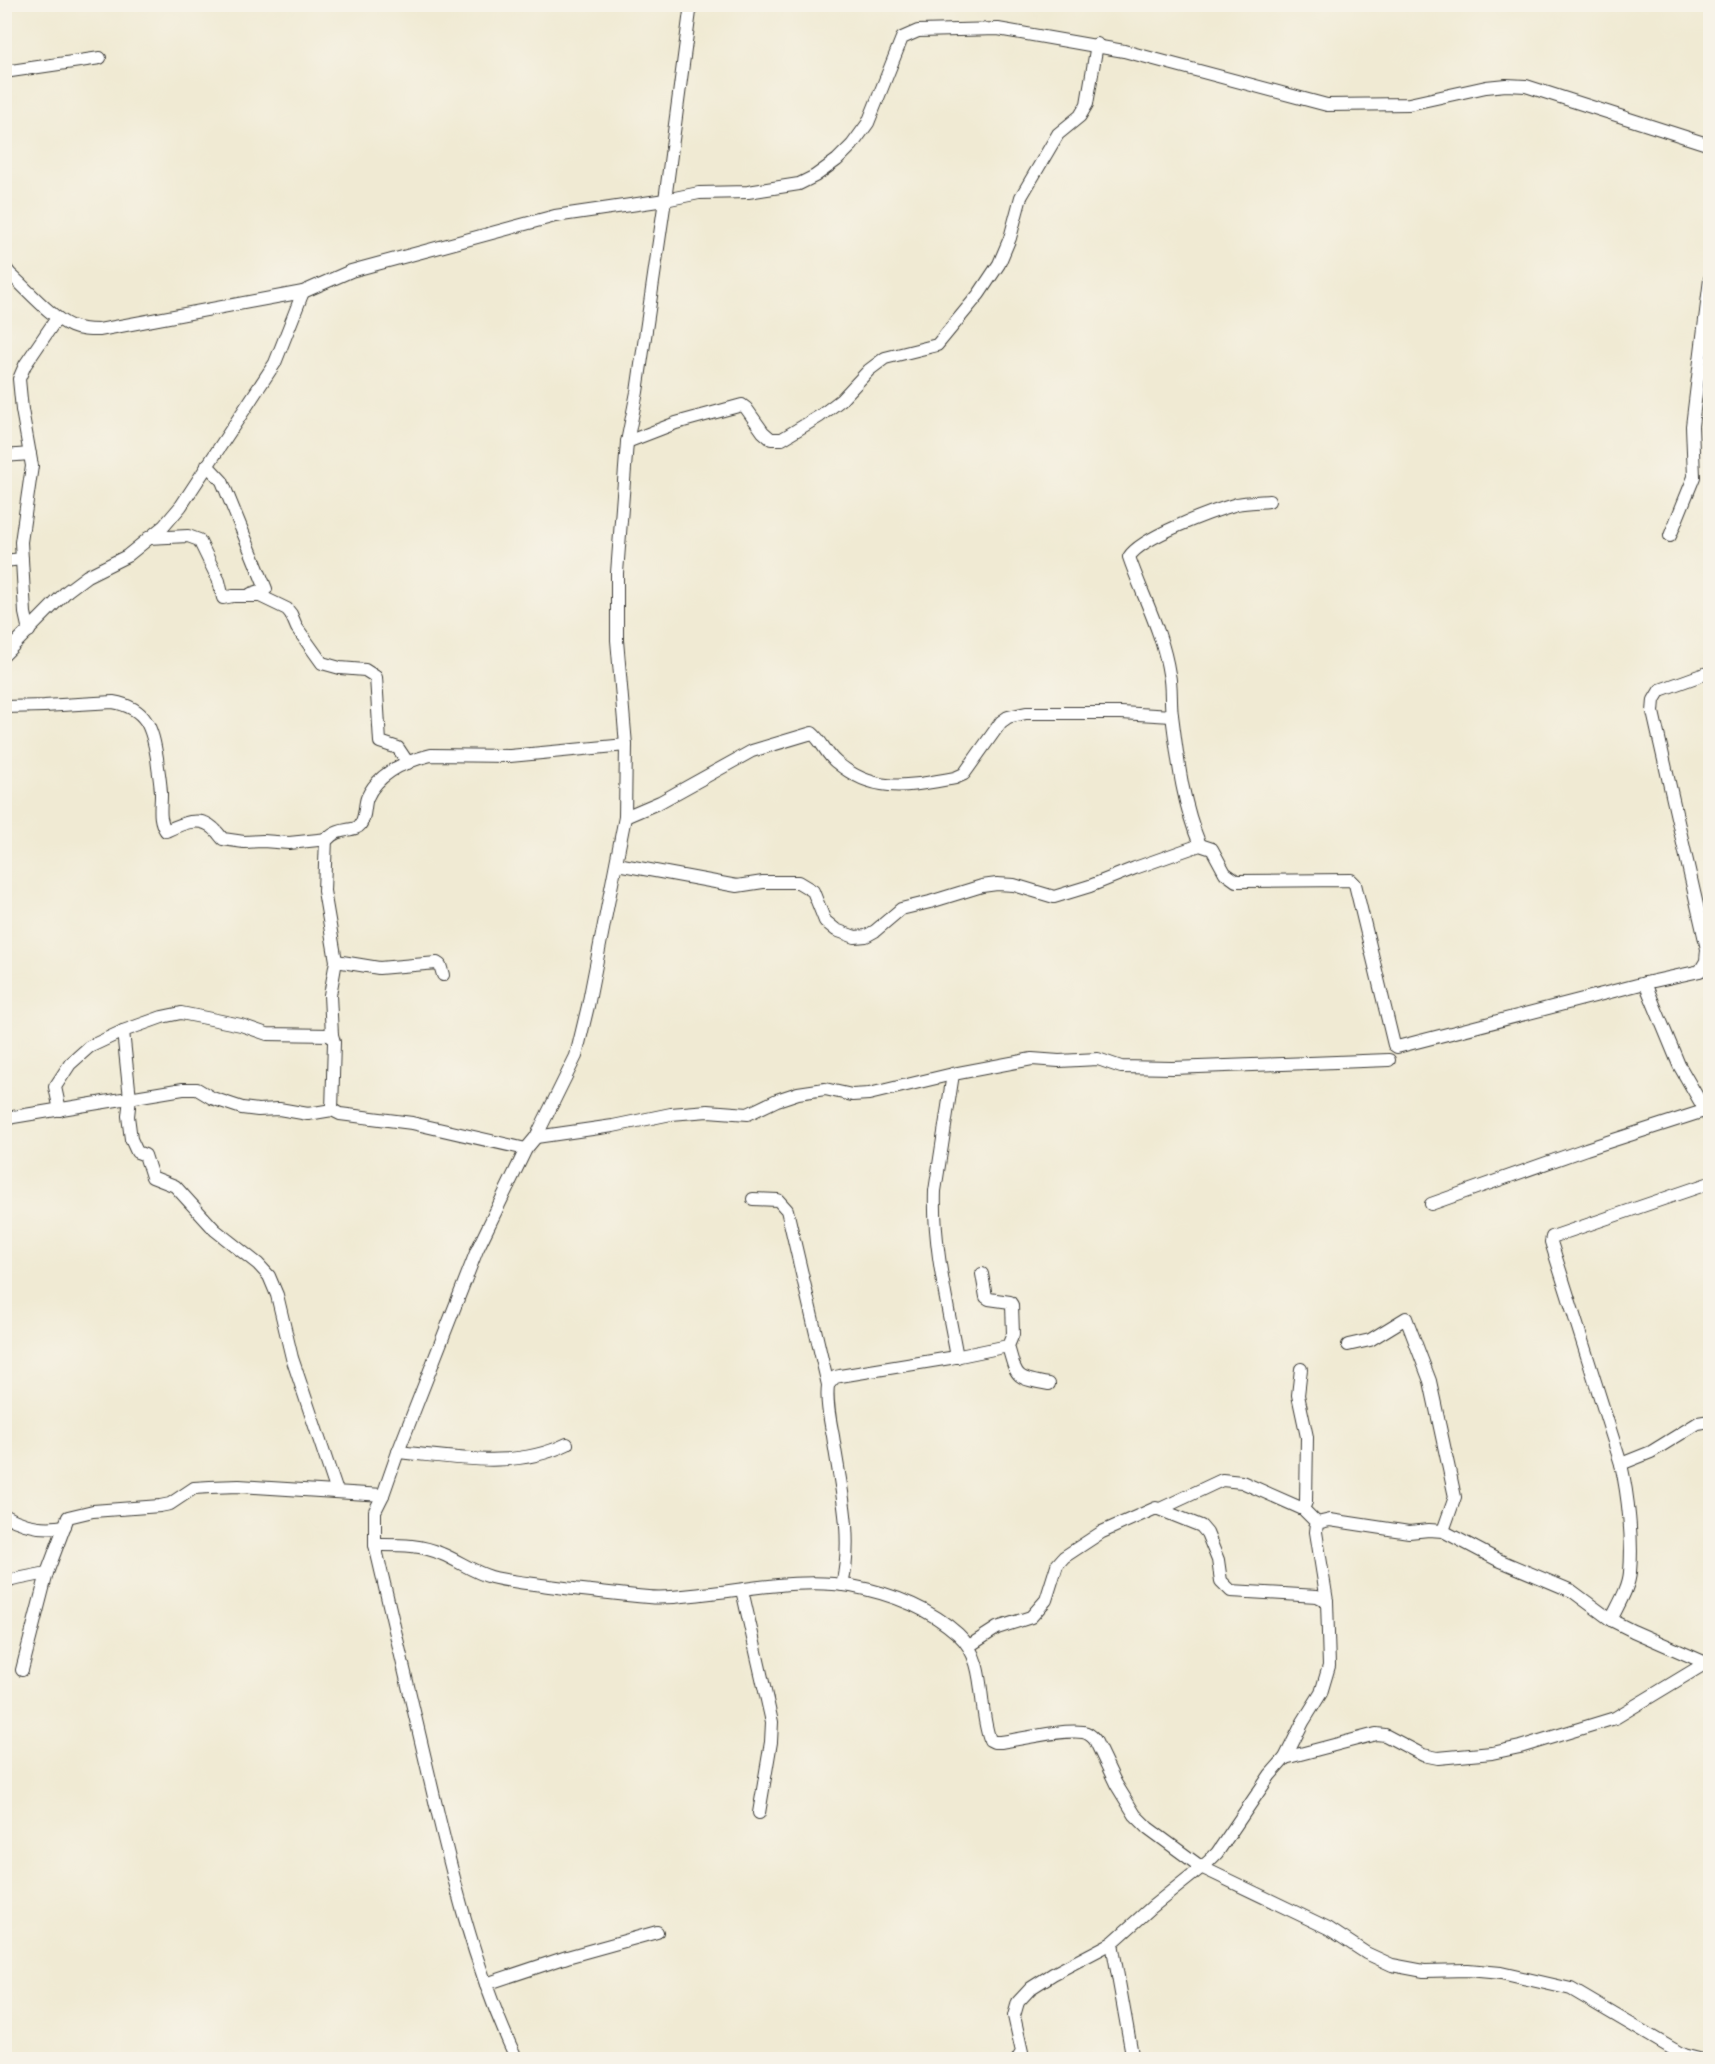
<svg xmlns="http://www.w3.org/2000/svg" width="1715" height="2064" font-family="Itim,sans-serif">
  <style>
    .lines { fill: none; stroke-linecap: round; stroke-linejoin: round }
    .minor-casing { stroke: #3c3b37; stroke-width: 14 }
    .minor { stroke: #fff; stroke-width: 12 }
  </style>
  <rect width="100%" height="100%" fill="#f7f3e8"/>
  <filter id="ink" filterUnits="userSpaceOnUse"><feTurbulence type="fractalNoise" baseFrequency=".0167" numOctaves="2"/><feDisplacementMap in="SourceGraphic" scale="12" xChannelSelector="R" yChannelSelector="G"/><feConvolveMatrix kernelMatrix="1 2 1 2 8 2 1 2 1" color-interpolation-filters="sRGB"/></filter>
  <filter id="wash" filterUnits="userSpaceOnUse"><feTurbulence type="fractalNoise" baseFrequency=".008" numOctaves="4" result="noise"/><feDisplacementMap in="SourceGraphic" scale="24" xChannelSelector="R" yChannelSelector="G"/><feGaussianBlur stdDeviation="1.35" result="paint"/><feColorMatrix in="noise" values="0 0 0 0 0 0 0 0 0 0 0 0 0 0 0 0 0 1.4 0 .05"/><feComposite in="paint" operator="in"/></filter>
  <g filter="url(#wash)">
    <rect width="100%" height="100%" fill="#f0ead3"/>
  </g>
  <g filter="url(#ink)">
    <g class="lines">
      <defs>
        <g id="minor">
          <path d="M4,72l96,-14"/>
          <path d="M4,266l6,8c16,14 43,45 61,52 9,4 18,4 28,4l204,-38 48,-21 204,-55 110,-16 34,-7 49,-1 51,-8 16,-8 22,-16 15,-15 16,-22 34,-85 16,-7 80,-2 126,22 203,54 82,-1 77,-17 20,-2 20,1 184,59"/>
          <path d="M627,442l49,-19 66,-18 4,3 17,24 8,7h11l38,-23 21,-16 28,-30 16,-12 52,-13 42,-51 20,-30 11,-26 11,-41 37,-63 22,-18 7,-12 10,-60"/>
          <path d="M4,456l26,-2"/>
          <path d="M207,465l15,16 44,108 -15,5"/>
          <path d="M1670,536l24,-59 -2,-51 18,-147"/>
          <path d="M148,538l40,-2 11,4 20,41 4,17 10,-2h27l27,13 4,5 6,14 25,35 18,5 25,2 11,7 4,65 18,6 10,15"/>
          <path d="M4,561l18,-2"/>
          <path d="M29,631l-4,-18 -4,-71 11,-76 -10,-56 -3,-31 6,-14 32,-47"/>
          <path d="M4,655l63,-64 20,-15 40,-20 37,-30 17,-20 94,-143 28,-71"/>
          <path d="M4,707l40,-1 69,-4c34,6 39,26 44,56 1,12 4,25 4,37 0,13 -3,24 5,36 15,-7 34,-16 47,-3 4,3 7,8 10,11l21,3 19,-1 26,2 39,-4c10,-12 27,-7 32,-14 6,-8 4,-19 7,-27 11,-25 39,-37 64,-43l79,1 116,-11"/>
          <path d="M625,817l35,-15 92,-51 60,-18c10,8 14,21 24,29 39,33 73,24 119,16l9,-4 37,-52 7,-5 18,-4h95l51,3"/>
          <path d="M326,838l-2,53 12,70 -6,34 2,40 2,7 -2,68"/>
          <path d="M1200,845c-18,-44 -22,-84 -28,-130 -2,-13 0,-28 -3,-41 -6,-41 -27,-79 -40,-117 12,-20 84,-46 108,-53 10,-2 22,-2 32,-3"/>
          <path d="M617,864l120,22 26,-4h35l15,9 12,30 11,9 19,7 11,-1 9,-5 26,-22 29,-7 52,-16 15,-2 17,1 40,12 36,-11 45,-18 65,-23 12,4 13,24 11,8 115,-1 4,4 39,161 3,2 248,-64 55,-12 6,-10 1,-12 -54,-237 1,-12 6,-10 50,-18"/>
          <path d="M336,961l43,7 58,-5 3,2 3,10"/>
          <path d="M1645,983l34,82 31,54"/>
          <path d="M123,1031l7,67 -2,18 3,23 6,13 8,3 7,22 23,9 40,44 43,34 11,12 8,19 15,63 45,134"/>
          <path d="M953,1074l-18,117c-2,55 12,111 22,166"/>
          <path d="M60,1110l-5,-23 15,-23 19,-17 34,-16 39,-14 19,-4 60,12 26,9 65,1"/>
          <path d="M4,1120l9,-3 146,-24 24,-4h14l15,9 30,10 16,2 21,-1 29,5 24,-4 8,4 72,9 114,26"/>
          <path d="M536,1137l77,-11 58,-12 37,-3 40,3 29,-14 21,-7 27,-4 27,6 17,-1 84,-20 79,-15 27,2 39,-2 23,8 51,1 217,-8"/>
          <path d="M753,1199l25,1 9,10 41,175"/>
          <path d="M1431,1204l155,-55 124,-40"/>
          <path d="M1348,1345l22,-5 36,-22 24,63 25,116 -12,34"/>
          <path d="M1008,1346c9,32 7,32 41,38"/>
          <path d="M1301,1369l-3,26 9,42 -1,65 -3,7"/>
          <path d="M398,1452c56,5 116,18 169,-8"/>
          <path d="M1621,1464l30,-12 47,-29 12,-2"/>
          <path d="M4,1515c19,11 40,15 61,11"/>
          <path d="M1317,1523l13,-3 79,12 20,-2 14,1 53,28 76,32 39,29 22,11 73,32"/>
          <path d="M375,1545c23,0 45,-1 67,9 17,7 31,18 49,23 19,5 38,6 58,9 33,4 66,8 99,11 18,2 36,-1 54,-3 49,-5 101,-16 149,-8 38,7 78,22 107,48 30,27 19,72 32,106l4,2h7c22,-3 61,-13 82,-10 6,1 9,4 12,8l21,44 19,31 13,13 53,39 127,61 38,25 26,12 32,6 44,-1 33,3 70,16 112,66"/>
          <path d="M4,1584l8,-4 35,-7"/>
          <path d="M842,1585c12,-49 -2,-99 -9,-149 -3,-16 -7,-34 -5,-51l7,-8 5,-1 110,-18 58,-12 5,-12 -1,-29 -2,-3 -21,-3 -3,-2 -4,-23"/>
          <path d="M742,1590l30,132 -1,20 -12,71"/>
          <path d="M1611,1620c7,-15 18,-32 19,-48 3,-32 -2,-77 -9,-108l-70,-222 1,-5 158,-54"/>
          <path d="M969,1646l28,-18 34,-11 15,-17 11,-35 7,-8 38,-25 54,-24 45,18 6,7 11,27 3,21 10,10 86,5 10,5"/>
          <path d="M22,1670l25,-97 21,-56 25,-6 67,-5 10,-2 24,-16 16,-1 29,-1 144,9"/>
          <path d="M1285,1758l91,-24 9,1 38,20 15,3 54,-5 28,-6 95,-29 91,-55h4"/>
          <path d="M1112,1943l21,117"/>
          <path d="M486,1984l81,-27 90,-25"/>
          <path d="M517,2060c-44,-93 -67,-194 -90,-293 -17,-74 -34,-148 -52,-222v-34l8,-16 15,-43 79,-202 49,-101 10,-12 40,-81 12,-50 37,-189 1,-72 -9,-105v-67l10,-131 10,-50 28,-192 26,-196"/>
          <path d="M1017,2060l5,-8 -8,-36 4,-14 13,-14 22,-14 59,-31 40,-36 56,-45 9,-9 53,-78 15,-17 18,-36 18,-29 8,-27 -2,-65 -11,-69 1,-9 -14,-14 -61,-27 -20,-2 -62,29"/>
          <path d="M1673,2060l10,-5 20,5"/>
        </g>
      </defs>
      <use href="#minor" class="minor-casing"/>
      <use href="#minor" class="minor"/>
    </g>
  </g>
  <rect width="1715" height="2064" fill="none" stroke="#f7f3e8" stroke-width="24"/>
</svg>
